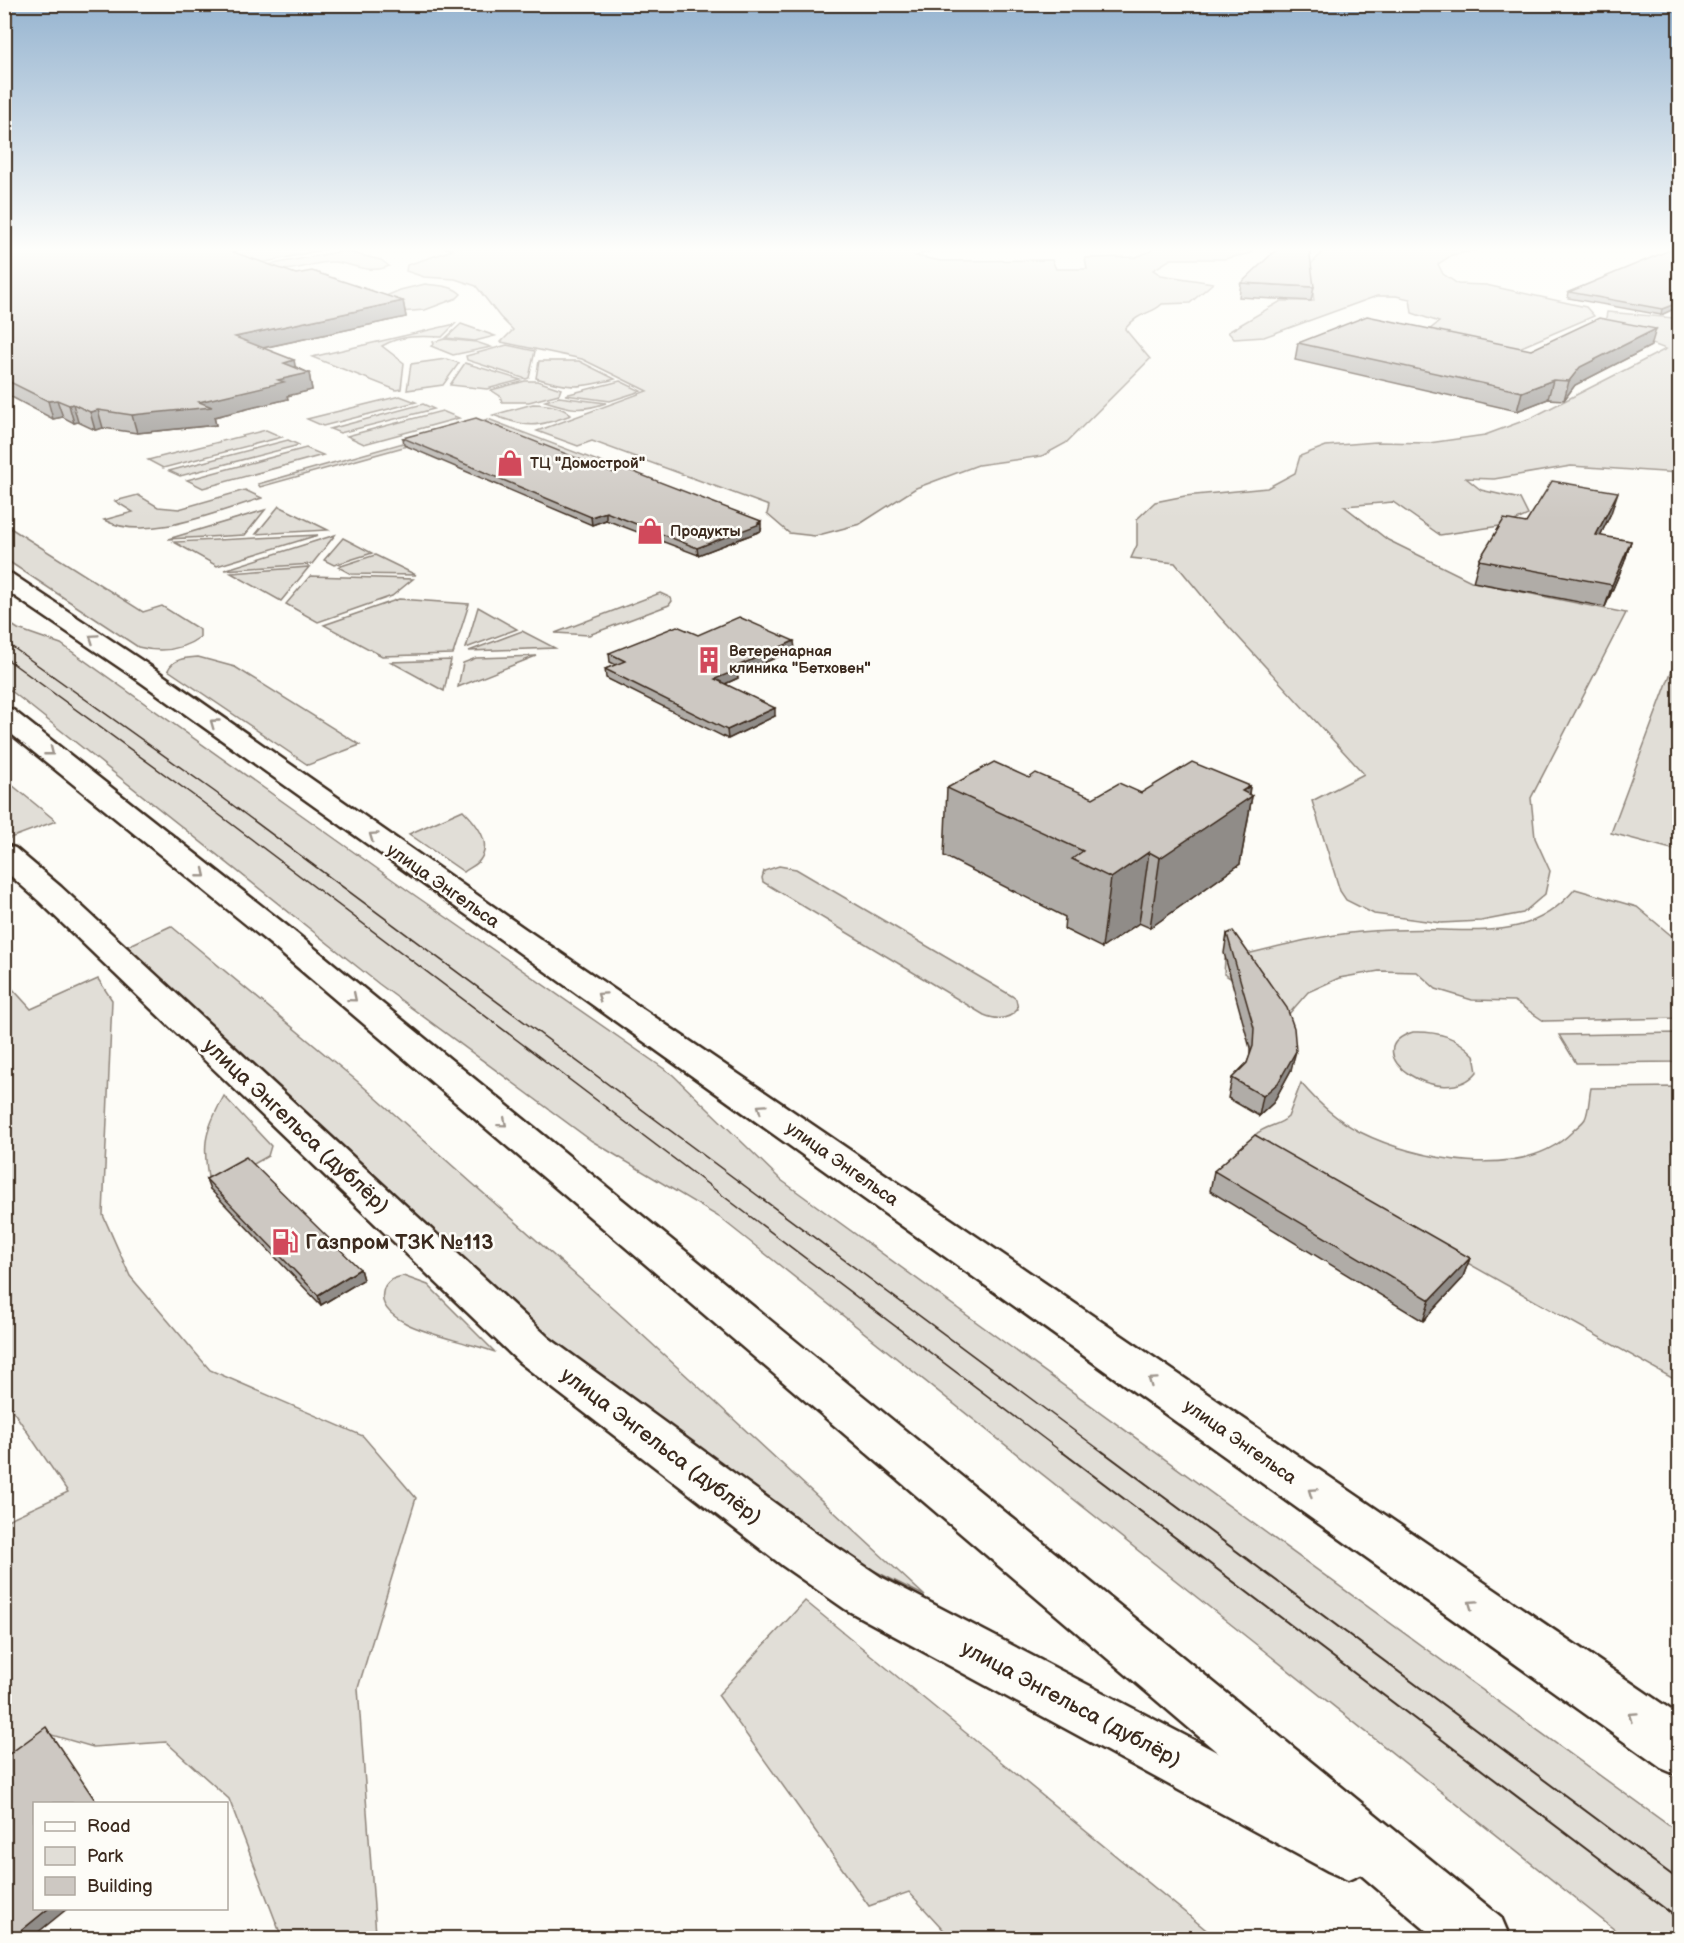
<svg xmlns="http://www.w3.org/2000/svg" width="1684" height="1943" font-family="'Balsamiq Sans',sans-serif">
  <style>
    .green { fill: #e1ded7; stroke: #8e847a; stroke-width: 1.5 }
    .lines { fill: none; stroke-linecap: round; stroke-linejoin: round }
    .minor-casing { stroke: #3b2a1e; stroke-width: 5 }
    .major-casing { stroke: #3b2a1e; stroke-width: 5 }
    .minor { fill: #fdfcf7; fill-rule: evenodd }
    .major { fill: #fdfcf7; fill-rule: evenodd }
    .tram-far1 { stroke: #3b2a1e; stroke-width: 1.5 }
    .tram { stroke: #3b2a1e; stroke-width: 2 }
    .wall { fill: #b0aca7; stroke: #3b2a1e; stroke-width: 1.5 }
    .shaded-wall { fill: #908c88; stroke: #3b2a1e; stroke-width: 1.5 }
    .building { fill: #cdc8c2; stroke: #3b2a1e; stroke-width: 1.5 }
    .oneway { stroke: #9c938a }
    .labels { text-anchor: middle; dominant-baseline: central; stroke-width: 5; stroke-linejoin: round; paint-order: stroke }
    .far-poi-label { font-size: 15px; font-weight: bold; fill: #3b2a1e; stroke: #fdfcf7; text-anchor: start }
    .street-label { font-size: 18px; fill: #3b2a1e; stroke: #fdfcf7 }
    .near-street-label { font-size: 21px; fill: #3b2a1e; stroke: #fdfcf7 }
    .near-poi-label { font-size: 21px; font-weight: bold; fill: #3b2a1e; stroke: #fdfcf7; text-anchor: start }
  </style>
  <rect width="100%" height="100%" fill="#fdfcf7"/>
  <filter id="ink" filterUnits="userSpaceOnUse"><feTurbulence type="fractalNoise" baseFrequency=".0167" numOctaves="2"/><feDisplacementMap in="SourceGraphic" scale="12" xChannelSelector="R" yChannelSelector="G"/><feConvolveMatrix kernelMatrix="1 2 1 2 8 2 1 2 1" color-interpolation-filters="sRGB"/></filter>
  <g filter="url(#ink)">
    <g class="green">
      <path d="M166,247h170l-94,20z"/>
      <path d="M444,247h487l3,3 -18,6 25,5 111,-1 4,9h31l-2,-11 51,-1 15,-6v-4h102l-2,6 -27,6h-53l-18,11 8,5 52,8 -23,20 -28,1c-11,11 -23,7 -37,25l25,30 -84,84 -24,13 -64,9 -62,23 -56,36 -45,12 -26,-3 -22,-19 2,-8 -177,-65 -14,5 -41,-15 110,-40 -65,-32 -81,-17 12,-12 -13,-13 -24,-31 -21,-7 -31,-2 -18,-6 1,-6 46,-15z"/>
      <path d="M1326,247h166l-40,8 -14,9 5,10 15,10 28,1 100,22 8,9 -89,38 -81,-20 15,-12 -27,-9 -2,-14 -14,-3h-19l-113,41 -30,2 -6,-7 53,-31h33l-3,-26 -7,-4 23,-23z"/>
      <path d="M343,251l38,9 8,6c-19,9 -37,-3 -56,-4 -24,-1 -40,15 -66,3z"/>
      <path d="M425,284c12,2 27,1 36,10l-4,4 -32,12 -26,2 -20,-13 21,-9z"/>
      <path d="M1607,312l67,6 5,-2v157l-108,-7 -77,13 -28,-1 15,12 39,9 8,16 -22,10 -66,10 -47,-33 -49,4 44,34 85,42 153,31 -95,185 4,40 15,33 -5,23 -22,19 -42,8 -40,2 -67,-9 -28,-14 -6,-9 -28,-90 52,-27 -146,-159 -43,-52 -44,-5 6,-13v-26l18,-17 30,-6 82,-8 28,-15 5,-17 26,-10 50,-4 53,1 56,-8 46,-17 135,-69 -27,-10 -34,-16z"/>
      <path d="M455,324l-13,13c-22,-1 -41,-2 -60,9l22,17 -3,26 -5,1 -84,-33z"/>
      <path d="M461,324l34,12 -20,5 -29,-3z"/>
      <path d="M445,339l31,3 15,5 -38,8 -22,-9 3,-2 -1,-2z"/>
      <path d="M507,345l28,6 -6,27 -3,1 -59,-19 -1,-4z"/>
      <path d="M446,359l13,4 -16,22 -36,5 4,-26z"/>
      <path d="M539,361h40l36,18c-36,9 -43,10 -79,-1z"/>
      <path d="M465,363l56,17 -34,9 -37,-4z"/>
      <path d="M525,381h12l24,8 -2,5 -30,8h-27l-2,-6 -9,-6z"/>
      <path d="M620,381l21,10 -31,10 -45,-6z"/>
      <path d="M400,396l16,6 -93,24 -16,-7z"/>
      <path d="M559,397l47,6c-26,9 -36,6 -61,-2z"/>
      <path d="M423,404l11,5 -94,24 -10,-4z"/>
      <path d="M533,404c13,0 28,2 38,11 -35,13 -43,13 -78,0z"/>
      <path d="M442,411l17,7 -95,26 -17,-8z"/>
      <path d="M488,419l144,55 -17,6 -209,-35 1,1 -147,41 -2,-3z"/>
      <path d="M266,430l16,7 -119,31 -15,-8z"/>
      <path d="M288,440l11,5 -119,31 -11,-5z"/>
      <path d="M306,448l17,7 -120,33 -16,-8z"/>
      <path d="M245,490l17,8c-44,13 -116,45 -158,22l29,-8 -18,-11 23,-6 20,12 21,2z"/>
      <path d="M279,506l49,24 -72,4z"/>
      <path d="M265,510l-20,25 -77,4z"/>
      <path d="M4,524l139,88 19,-6 38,24v7c-19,14 -39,16 -62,10l-133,-88z"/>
      <path d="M318,535l-101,31 -43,-24z"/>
      <path d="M335,535l-23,29 -88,6z"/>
      <path d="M343,538l29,15 -38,12 -10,-5z"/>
      <path d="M375,555l41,20 -65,-1 -13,-7z"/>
      <path d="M309,567l-28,34 -50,-28z"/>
      <path d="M310,576l103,3 -21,17 -74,26 -32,-18z"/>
      <path d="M660,593l11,5 1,3 -3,4 -80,30 -34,-2z"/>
      <path d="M399,599l70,5 -16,50 -71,2 -58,-31z"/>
      <path d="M478,607l39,22 -51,19z"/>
      <path d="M4,620l14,9 43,15 349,248 263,183 108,105 898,653v105h-54l-906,-721 -127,-76 -213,-157 -374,-298z"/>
      <path d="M522,631l33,17 -86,3z"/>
      <path d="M1679,651l1,200h-1l-68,-18z"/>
      <path d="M536,656l-78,31 5,-24 13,-5z"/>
      <path d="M198,657l37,10 125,78 -52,20 -140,-95c5,-12 19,-12 30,-13z"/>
      <path d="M451,660l-7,31 -53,-29z"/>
      <path d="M12,785l44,36 -51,19v-53z"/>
      <path d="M463,810c12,12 30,32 17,50 -3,5 -11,8 -16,12l-55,-38z"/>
      <path d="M779,866l17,3 216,127 4,3 2,10c-9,11 -22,11 -34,6l-221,-133 -1,-4 2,-7z"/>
      <path d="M1575,889l62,18 42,35v76l-135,3 -30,-20 -42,-1 -36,-11 -19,-17 -38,-1 -40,7 -31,14 -20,23 -64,-41 1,-15c45,-10 89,-23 135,-27 27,-2 55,-3 82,-2 54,1 95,4 133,-41z"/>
      <path d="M171,926l186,155 266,236 302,279 -118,-59 -276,-206 -401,-373 -2,-12z"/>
      <path d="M98,979l14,21 -9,215 27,61 80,94 153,66 53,62 -58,190 18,246 3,4h-97l-53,-139 -63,-57 -73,5 -41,-12 -47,35v-249l63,-29 -63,-93v-410l5,-3 21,23z"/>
      <path d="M1413,1032c25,-1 44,5 61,23l3,17c-34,41 -125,-21 -64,-40z"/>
      <path d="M1679,1033v29l-103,1 -17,-28z"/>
      <path d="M1301,1083c16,19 36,37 59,49 56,28 162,50 212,0 3,-4 10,-8 13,-13 4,-8 4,-22 6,-31l88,-1v295l-421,-237 -3,-10c11,-10 24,-9 33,-18z"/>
      <path d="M224,1096l47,50 -3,10 -58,33c-8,-43 -7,-55 14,-93z"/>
      <path d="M403,1276l25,9 67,67c-9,-3 -18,-6 -27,-8 -21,-7 -92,-20 -85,-52 2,-11 10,-14 20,-16z"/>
      <path d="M805,1601l411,337h-265l-42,-46 -40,14 -151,-211z"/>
    </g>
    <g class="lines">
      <defs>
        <path id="minor" d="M4,845l11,3 46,39 488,451 268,196 64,43 487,254 9,20 -9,20 -20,9 -20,-9 -483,-262 -62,-43 -264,-204 -480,-461 -35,-31z"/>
        <g id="major">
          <path d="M4,573l8,1 138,92 374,262 1156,788v60l-19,-8 -1529,-1092 -128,-87z"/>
          <path d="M4,707l9,3 278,219 1210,988 9,21h-75l-1166,-995 -265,-215z"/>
        </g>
      </defs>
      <use href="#minor" class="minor-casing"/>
      <use href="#major" class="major-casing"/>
      <use href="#minor" class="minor"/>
      <use href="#major" class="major"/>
      <g class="tram-far1">
        <path d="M4,641l211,151 889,661"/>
        <path d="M4,657l193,141 866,655"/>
      </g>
      <g class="tram">
        <path d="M1061,1451l619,469"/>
        <path d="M1102,1451l578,430"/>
      </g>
    </g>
    <g class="wall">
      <path d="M4,247l292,27 107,27 3,16 -143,31 33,19 13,6 3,17 -25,6 1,3 -74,18 2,8 -79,8 -34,-5 -8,2 -17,-8 -4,1 -11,-6 -10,2 -49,-26z"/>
      <path d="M1680,248v58l-19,9 -93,-17 1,-6z"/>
      <path d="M1241,283l73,4 -3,14 -72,-4z"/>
      <path d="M1298,343l233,7 120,-4 -76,39 -11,15 -16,-1 -31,12 -222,-51z"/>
      <path d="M403,438l211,35 148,56h-1v2l-63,24 -92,-35 -14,5 -188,-80z"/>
      <path d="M1611,513l-11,23 31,5 -7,22 -19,44 -132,-25 6,-22 47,-37z"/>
      <path d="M795,649l-58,26 1,3 -13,6 50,32 -47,23 -122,-61 -1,-9 11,-4 -6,-3 -1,-9z"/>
      <path d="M1029,778l64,20 48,-5 109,-7 -1,9 3,1 -12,68 -90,64 -11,-5 -37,25 -38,-19 1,-12 -121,-61 3,-68z"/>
      <path d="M1227,934l64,136 -18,33 -14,13 -31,-18 4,-20 15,-15 3,-7v-8l-26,-95z"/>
      <path d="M1214,1171l256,87 -8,21 -39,42 -213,-130z"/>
      <path d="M206,1179l154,90 3,11 -42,25 -111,-116z"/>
    </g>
    <g class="shaded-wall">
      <path d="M403,301l3,16 -167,36 -4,-16z"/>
      <path d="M1680,302v4l-19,9 1,-6z"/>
      <path d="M1656,329l-5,17 -76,39 -11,15 5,-19 11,-14z"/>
      <path d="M294,360l3,15 12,-2 3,17 -25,6 1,3 -74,18 2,8 -79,8 -5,-18 67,-13 79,-22 6,-17z"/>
      <path d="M1553,380l-5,19 -31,12 5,-19z"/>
      <path d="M57,400l6,17 -10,2 -5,-18z"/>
      <path d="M73,404l5,18 -4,1 -5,-18z"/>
      <path d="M98,410l5,18 -8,2 -5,-18z"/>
      <path d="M1618,492l-7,21 -21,44 6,-22z"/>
      <path d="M606,512v8l-14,5 -1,-8z"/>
      <path d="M761,521v10l-63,24 -1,-7z"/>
      <path d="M1631,541l-7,22 -19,44 7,-22z"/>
      <path d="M794,641l1,8 -58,26 1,3 -22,10 -1,-9 18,-11z"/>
      <path d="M775,708v8l-47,23 -1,-9z"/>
      <path d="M1250,786l-2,13 4,-3 -12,68 -90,64 10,-70 82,-67z"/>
      <path d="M1149,852l-10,71 -37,25 9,-70z"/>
      <path d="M1296,1051l-5,19 -18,33 -14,13 4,-20z"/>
      <path d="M1470,1258l-8,21 -39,42 7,-21z"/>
      <path d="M360,1269l3,11 -42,25 -3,-10z"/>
      <path d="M49,1908h19l-37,30h-19z"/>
    </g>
    <g class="building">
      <path d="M4,247h215l77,27 16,-3 91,30 -168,36 59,23 -10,3 25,10 -31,7 6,2 -85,20 13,5 -80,8 -34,-5 -8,2 -17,-8 -4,1 -12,-5 -9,1 -44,-22z"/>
      <path d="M1279,247h30l5,40 -73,-4z"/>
      <path d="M1677,247l3,1v54l-18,7 -93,-17z"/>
      <path d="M1367,316l164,34 68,-32 57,11 -76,38 -11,14 -16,-1 -31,12 -224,-49z"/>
      <path d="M476,418l138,55 12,-4 135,52 -3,2 2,1 -63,24 -91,-36 -15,5 -188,-79z"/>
      <path d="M1552,481l66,11 -22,43 35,6 -19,44 -133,-25 25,-41 22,4z"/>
      <path d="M739,617l55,24 -61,27 4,2 -22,9 60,29 -48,22 -122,-61 20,-8 -16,-8 68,-27 21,9z"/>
      <path d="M994,762l35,16 7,-5 57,25 26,-15 22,10 51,-31 58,24 -8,5 10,5 -92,62 -11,-6 -38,26 -39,-19 11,-8 -136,-63z"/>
      <path d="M1233,931l54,77 7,20 2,23 -18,32 -15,13 -31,-18 15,-15 6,-17 1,-18 -27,-94z"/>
      <path d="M1255,1135l215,123 -40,42 -216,-129z"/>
      <path d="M246,1157l114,112 -42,26 -112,-116z"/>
      <path d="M46,1727l51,76h-63v105h15l-37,30h-8v-180z"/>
    </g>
    <defs><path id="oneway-chevron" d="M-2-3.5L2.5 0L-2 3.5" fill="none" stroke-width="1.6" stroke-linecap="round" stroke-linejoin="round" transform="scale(1.5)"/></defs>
    <g class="oneway">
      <use href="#oneway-chevron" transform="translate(93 638) rotate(-146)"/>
      <use href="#oneway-chevron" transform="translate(214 723) rotate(-144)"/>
      <use href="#oneway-chevron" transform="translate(50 752) rotate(38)"/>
      <use href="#oneway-chevron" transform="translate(373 836) rotate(-145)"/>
      <use href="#oneway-chevron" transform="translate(202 874) rotate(39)"/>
      <use href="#oneway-chevron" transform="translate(601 996) rotate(-145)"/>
      <use href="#oneway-chevron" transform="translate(353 998) rotate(40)"/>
      <use href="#oneway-chevron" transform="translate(761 1108) rotate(-145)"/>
      <use href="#oneway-chevron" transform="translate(503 1123) rotate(40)"/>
      <use href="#oneway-chevron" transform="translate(1152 1381) rotate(-145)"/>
      <use href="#oneway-chevron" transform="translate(1312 1492) rotate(-145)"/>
      <use href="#oneway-chevron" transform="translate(1472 1604) rotate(-145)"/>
      <use href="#oneway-chevron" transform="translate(1632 1716) rotate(-145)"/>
    </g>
  </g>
  <linearGradient id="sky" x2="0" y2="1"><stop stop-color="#96b4d0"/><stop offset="0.48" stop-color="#fefefb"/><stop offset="1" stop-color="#fefefb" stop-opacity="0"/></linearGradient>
  <rect width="1684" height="519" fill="url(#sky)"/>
  <defs>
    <symbol id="shop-bare" viewBox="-9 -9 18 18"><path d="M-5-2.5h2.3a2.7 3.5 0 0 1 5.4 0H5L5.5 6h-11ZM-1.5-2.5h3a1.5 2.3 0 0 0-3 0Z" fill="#d1495b" stroke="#fdfcf7" stroke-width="2.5" paint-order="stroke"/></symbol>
    <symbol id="building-bare" viewBox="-9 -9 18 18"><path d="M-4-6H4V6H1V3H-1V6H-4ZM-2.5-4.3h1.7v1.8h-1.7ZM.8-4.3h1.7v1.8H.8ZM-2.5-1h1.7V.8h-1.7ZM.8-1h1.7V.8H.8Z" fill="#d1495b" stroke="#fdfcf7" stroke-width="2.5" paint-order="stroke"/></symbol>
    <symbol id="fuel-bare" viewBox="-9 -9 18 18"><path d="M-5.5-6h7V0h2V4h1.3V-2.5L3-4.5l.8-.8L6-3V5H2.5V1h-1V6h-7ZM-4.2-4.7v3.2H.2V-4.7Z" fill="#d1495b" stroke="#fdfcf7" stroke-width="2.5" paint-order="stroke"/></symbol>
  </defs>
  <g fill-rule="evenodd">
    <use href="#shop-bare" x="491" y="444" width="38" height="38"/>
    <use href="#shop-bare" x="631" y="512" width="38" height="38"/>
    <use href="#building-bare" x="690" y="641" width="38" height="38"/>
    <use href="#fuel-bare" x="266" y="1223" width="38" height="38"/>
  </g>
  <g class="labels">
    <g class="far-poi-label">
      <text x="530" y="463">ТЦ "Домострой"</text>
      <text x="670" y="531">Продукты</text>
      <text x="729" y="651">Ветеренарная<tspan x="729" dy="17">клиника "Бетховен"</tspan></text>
    </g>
    <g class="street-label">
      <text transform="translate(443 886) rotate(35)">улица Энгельса</text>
      <text transform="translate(842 1164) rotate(35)">улица Энгельса</text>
      <text transform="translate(1240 1442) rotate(35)">улица Энгельса</text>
    </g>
    <g class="near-street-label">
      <text transform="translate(296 1126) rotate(43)">улица Энгельса (дублёр)</text>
      <text transform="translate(661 1446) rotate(37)">улица Энгельса (дублёр)</text>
      <text transform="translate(1071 1704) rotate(28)">улица Энгельса (дублёр)</text>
    </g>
    <g class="near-poi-label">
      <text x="305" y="1242">Газпром ТЗК №113</text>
    </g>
  </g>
  <rect width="1684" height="1943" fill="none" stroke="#fdfcf7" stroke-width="24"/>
  <rect x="12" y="12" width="1660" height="1919" fill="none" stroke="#3b2a1e" stroke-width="2" filter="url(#ink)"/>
  <rect x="33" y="1802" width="195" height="108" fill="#fdfcf7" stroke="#afa8a0" stroke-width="1.5"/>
  <rect x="45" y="1822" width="30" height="9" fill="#fdfcf7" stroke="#afa8a0" stroke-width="1.5"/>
  <text x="87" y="1832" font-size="18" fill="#3b2a1e">Road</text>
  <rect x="45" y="1847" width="30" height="18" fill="#e1ded7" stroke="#afa8a0" stroke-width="1.5"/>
  <text x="87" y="1862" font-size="18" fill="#3b2a1e">Park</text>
  <rect x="45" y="1877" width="30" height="18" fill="#cdc8c2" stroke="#afa8a0" stroke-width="1.5"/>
  <text x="87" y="1892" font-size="18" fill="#3b2a1e">Building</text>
</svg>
